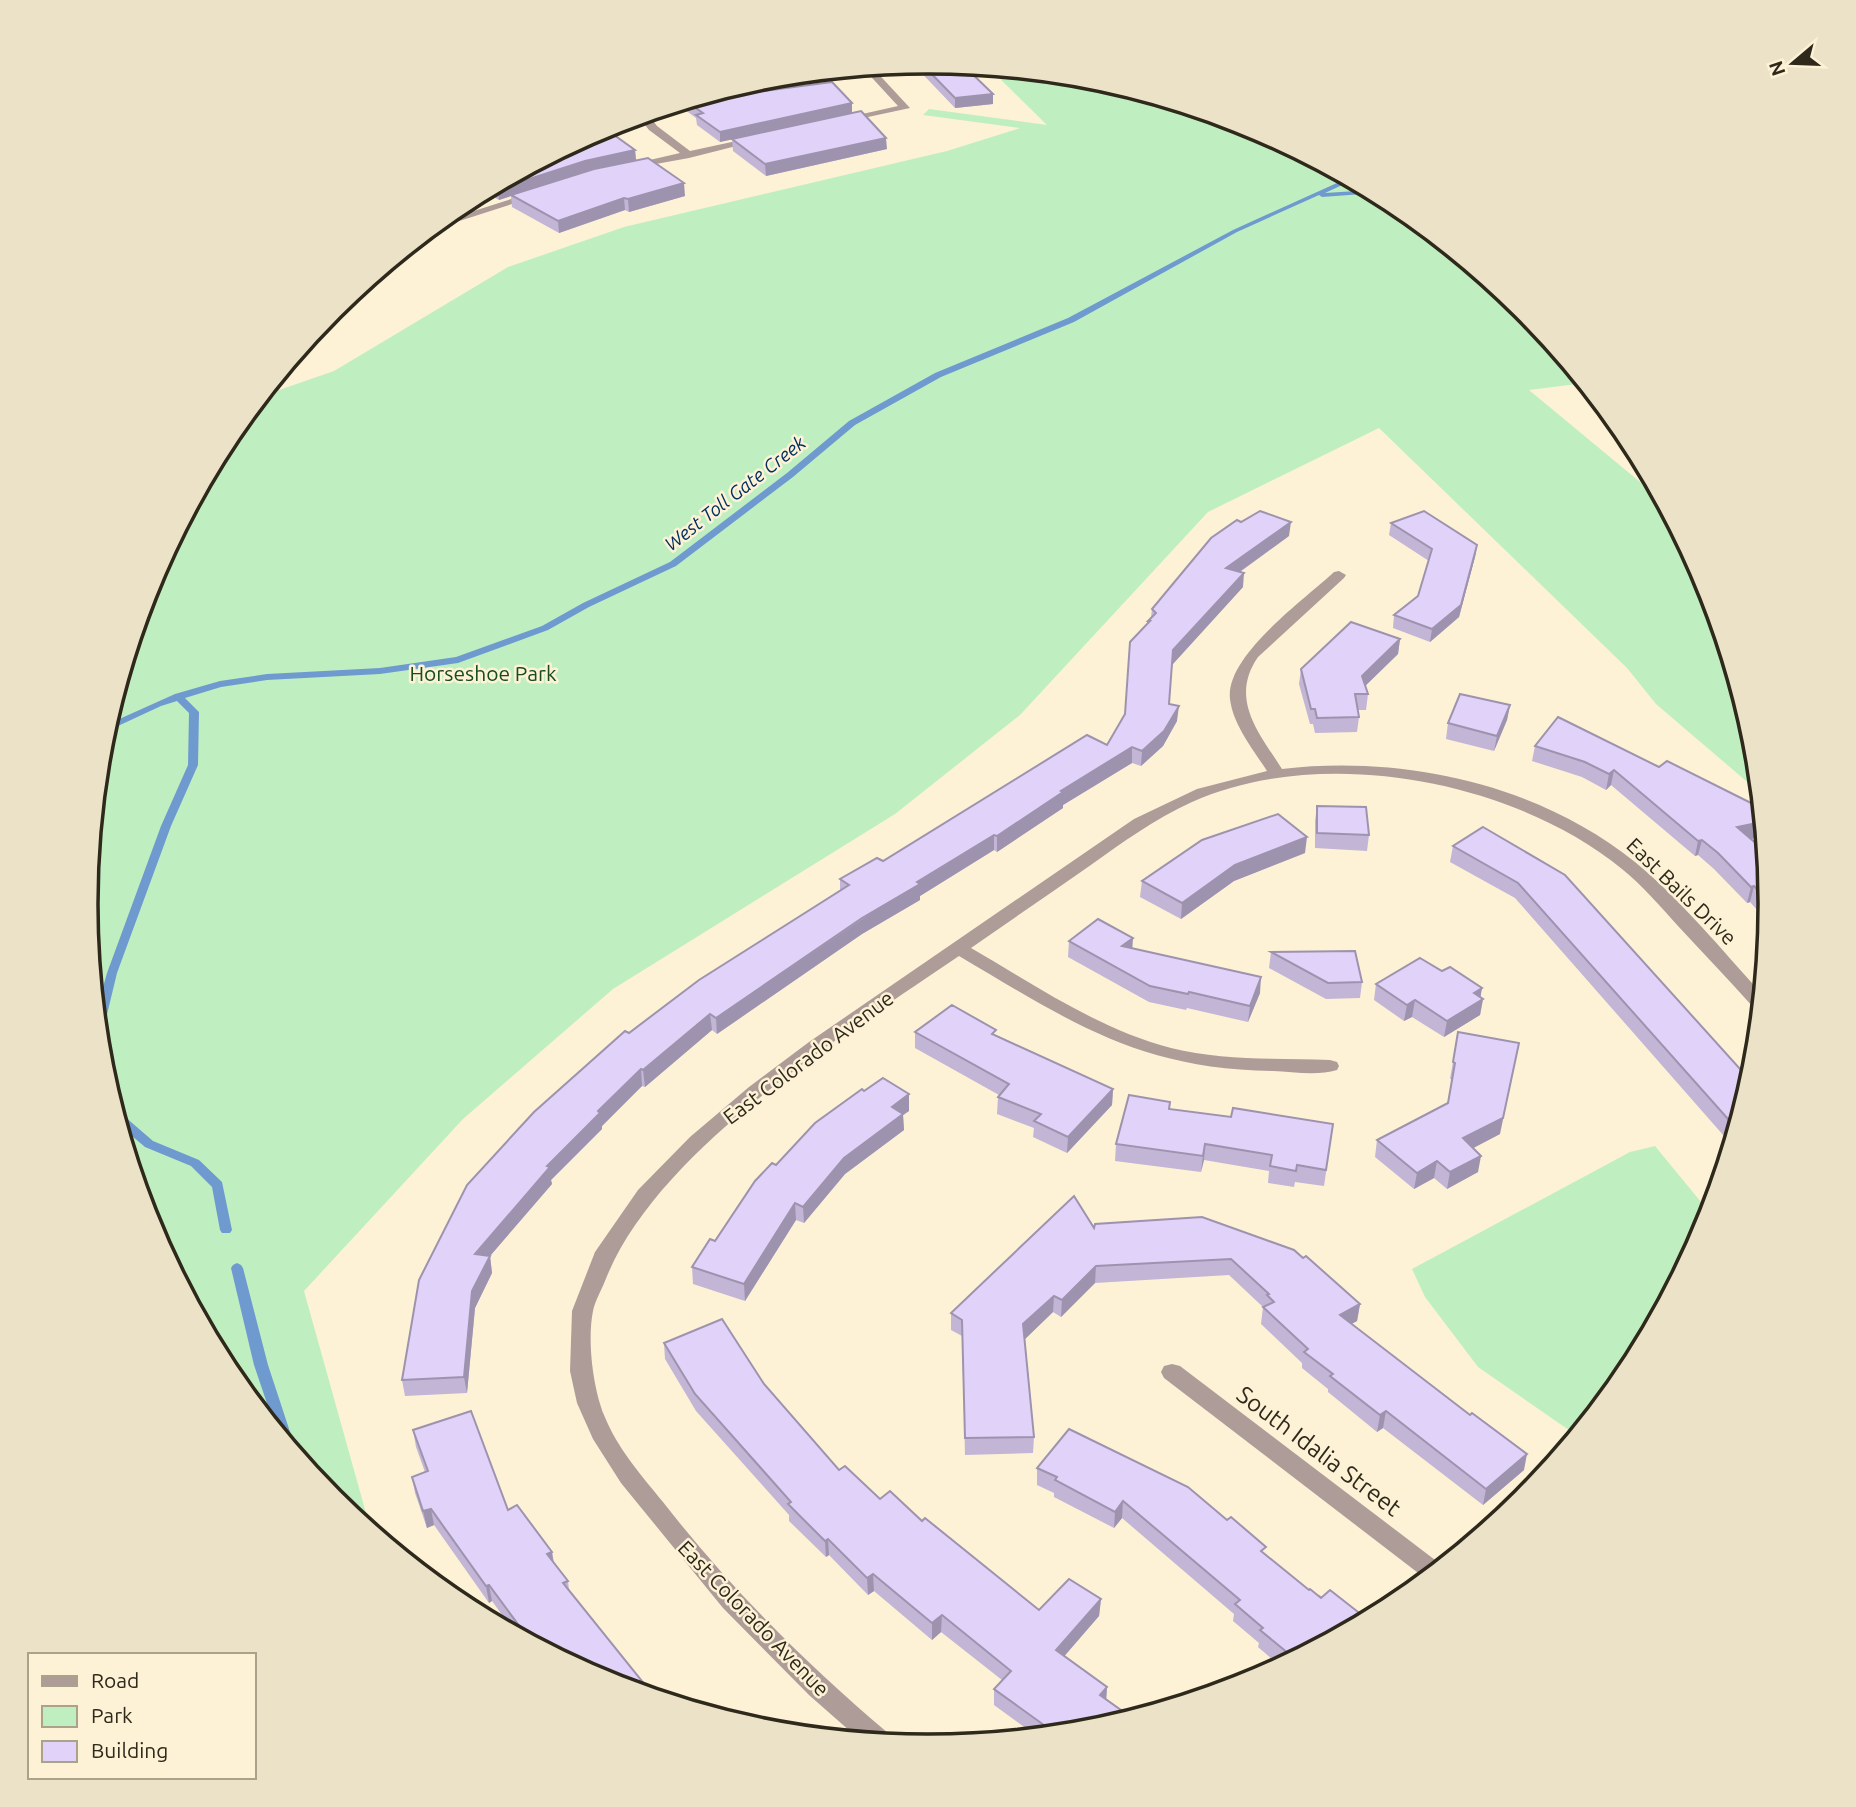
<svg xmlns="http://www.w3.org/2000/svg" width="1856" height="1807" font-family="Ubuntu,sans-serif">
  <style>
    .green { fill: #bfefc1 }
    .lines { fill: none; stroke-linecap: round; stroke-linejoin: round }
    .stream { fill: #6f9acf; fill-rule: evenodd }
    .minor { fill: #ae9c99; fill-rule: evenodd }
    .wall { fill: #c2b5d6 }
    .shaded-wall { fill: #9e93ae }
    .building { fill: #e1d2f9; stroke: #9e93ae; stroke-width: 2 }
    .labels { text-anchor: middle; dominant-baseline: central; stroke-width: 5; stroke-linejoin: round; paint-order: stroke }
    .far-water-label { font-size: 19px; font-style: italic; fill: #013060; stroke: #fdf2d6 }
    .park-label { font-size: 21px; fill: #154d1d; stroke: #fdf2d6 }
    .street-label { font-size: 21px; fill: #2e291b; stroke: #fdf2d6 }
    .near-street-label { font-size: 24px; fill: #2e291b; stroke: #fdf2d6 }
    .rim { fill: none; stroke: #2e291b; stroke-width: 3.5 }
  </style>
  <rect width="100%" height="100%" fill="#fdf2d6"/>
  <g class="green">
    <path d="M988,67l105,11 158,48 145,77 128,105 61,75 -56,7 134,111 43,81 48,158 5,52 -103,-88 -29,-36 -248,-240 -171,84 -188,203 -125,99 -282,175 -150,130 -159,172 67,240 -39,-32 -105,-128 -77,-146 -48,-158 -16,-164 16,-164 48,-158 78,-146 31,-38 75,-26 174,-104 116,-40 323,-76 73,-23 -97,-13 6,-6 118,16z"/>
    <path d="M1655,1146l55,67 -4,13 -78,146 -52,63 -98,-68 -53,-70 -13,-28 218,-117z"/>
  </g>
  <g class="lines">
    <g class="stream">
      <path d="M1348,178l5,2 -28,13 47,-3 5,3 -55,4 -3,-2 -82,37 -163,90 -133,55 -86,48 -62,52 -117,89 -87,41 -41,23 -90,33 -78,11 -113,6 -46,7 -36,11 14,14 -1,53 -27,61 -54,147 -13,54 -6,4 -2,-19 11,-39 54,-147 27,-61 1,-52 -12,-12 -16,5 -56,26 1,-7 69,-31 45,-13 47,-7 113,-6 76,-11 86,-31 41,-23 87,-41 117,-89 62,-52 86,-48 133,-55 165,-88z"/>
      <path d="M113,1104l5,1 6,11 29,25 46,19 23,22 10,48 -2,3h-8l-2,-3 -8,-43 -21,-21 -46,-19 -26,-22z"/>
      <path d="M237,1263l4,2 2,3 25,97 26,79 -3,4 -15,-18 -22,-65 -23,-97 2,-3z"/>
    </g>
    <g class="minor">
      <path d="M872,67l38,41 -70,15v-4l58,-13 -35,-38z"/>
      <path d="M647,113l10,13 33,25 65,-14 5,3 -71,18 -61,11v-4l52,-12 -31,-23 -11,-14z"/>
      <path d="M530,193l10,2 -115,37 11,-9z"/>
      <path d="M1339,571l7,4 -2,3 -86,79c-29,42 1,76 24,112 122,-14 256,15 353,93 44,36 88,89 126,131l-1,16 -7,-2c-24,-27 -50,-54 -75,-81 -18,-20 -35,-40 -56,-57 -109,-89 -300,-125 -430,-67 -38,17 -70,41 -104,65 -39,27 -78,54 -117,81 64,37 127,81 200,100 51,13 106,10 159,12l7,2 2,4 -2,4c-19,6 -44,2 -64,1 -135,-2 -202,-49 -314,-115 -114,78 -303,194 -354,325 -4,10 -10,20 -12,30 -6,29 0,77 11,104 13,33 37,60 59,87 67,86 142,161 225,231l4,8 -33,-2 -50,-44 -86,-87 -102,-125 -28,-44 -16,-36 -7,-32 2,-60 23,-59 43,-62 52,-53 59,-50 60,-45 325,-223 63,-30 70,-18c-14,-22 -34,-46 -37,-72 -5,-43 74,-99 104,-127z"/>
      <path d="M1172,1364l8,2 263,200 -17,13 -262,-201 -3,-6 3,-6z"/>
    </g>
  </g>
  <g class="wall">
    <path d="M928,61l65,33v10l-38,4 -43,-45z"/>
    <path d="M732,87l8,7 112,9v10l-132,29 -23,-17 -1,-7 -16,-12 -2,-3z"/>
    <path d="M606,125l4,7 25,18 1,10 49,36 -56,16 -4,-2 -66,23 -47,-26 -1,-11 -12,4 -16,-9z"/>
    <path d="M732,139l155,10 -121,27 -33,-25z"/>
    <path d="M1583,380l45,56 -18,-14 -30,-30z"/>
    <path d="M1391,523l86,22 -2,12 -16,60 -29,25 -37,-14 1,-13 24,-19 11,-35 -40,-26z"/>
    <path d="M1289,536l-49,36 3,15 -71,78 -3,39 8,17 -14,25 -22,20 -9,-3 -69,42v3l-66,44 -3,-2 -74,46v4l-58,34 -145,100 -5,-4 -67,57 -3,-1 -40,40v3l-51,51 1,4 -62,72 2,17 -17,35 -8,85 -62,3 -3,-16 227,-347 211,-143v-11l43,-18 224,-116 18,-31 23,-93 3,-4 1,-8z"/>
    <path d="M1400,639l-2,15 -33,32 3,8 -2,16h-8l1,7 -2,15 -42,1 -2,-9h-3l-11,-40 2,-15z"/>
    <path d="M1510,705l-3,15 -13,31 -48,-12 2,-16z"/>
    <path d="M1535,746l124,21 102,41 3,28 -13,3 19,65 -2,18 -18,-20 -3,1 -33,-34 -16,-14 -3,1 -84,-71 -5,5 -24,-13 -50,-16z"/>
    <path d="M1317,806l52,29 -2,16 -52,-3v-27z"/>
    <path d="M1483,827l267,253 -19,64 -216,-246 -65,-36 3,-16z"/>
    <path d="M1305,853l-71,28 -53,38 -41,-22 2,-16z"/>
    <path d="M1069,941l64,7 127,45 -12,29 -61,-14 -1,2 -37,-8 -81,-45z"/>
    <path d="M1271,952l91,30 -2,16 -34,1 -57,-31z"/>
    <path d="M1442,971l40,17 -2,9 3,2 -3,16 -36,22 -32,-20 -8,4 -30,-21 2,-16z"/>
    <path d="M915,1032l81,3 117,54 -1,16 -45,48 -34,-16 1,-9 -37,-14 1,-17 1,-2 -84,-47z"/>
    <path d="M1458,1032l42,102 -27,14 5,24 -31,17 -13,-11 -20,11 -39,-32 2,-17 71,-37 4,-24h-2z"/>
    <path d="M864,1091l45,20 -6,4 1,15 -59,44 -41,49 -8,-3 -51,81 -52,-17 -1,-17 23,-26 61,-76z"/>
    <path d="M1170,1102v7l61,8 102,7 -9,62 -29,-4 -1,5 -26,-4 1,-12 -65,-11 -3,12 -86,-11 1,-17z"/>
    <path d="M1202,1217l158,87 -3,17 -6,3 173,146 -41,35 -100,-77 -6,4 -49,-40v-3l-26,-21v-5l-41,-39 2,-17 -34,-32 -134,8 -34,34 -8,-5 -28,27 9,98 -1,16 -68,2 -3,-119 -11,-6v-17l143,-85z"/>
    <path d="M664,1343l100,41 75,86 41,29 42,22 117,89 62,-11 -2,17 -35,40 43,31 -1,13 -14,30 -57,5 -41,-30v-16l8,-9 -61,-48 -9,8 -58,-49 -6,4 -39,-40 -3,2 -37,-36v-6l-93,-104 -31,-52z"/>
    <path d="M413,1430l95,80 44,42 2,10 14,19 1,9 36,91 -90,-48 -23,-32 -3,2 -55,-78 -7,3 -12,-35 -3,-16 13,-5 -9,-25z"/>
    <path d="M1037,1468l228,87 44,35 58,29 -87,47 -22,-19 1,-4 -26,-22 1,-7 -112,-96 -8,10 -60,-31v-4l-17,-8z"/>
  </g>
  <g class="shaded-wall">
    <path d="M993,94v10l-38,4v-10z"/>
    <path d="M852,103v10l-132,29v-10z"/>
    <path d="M886,138l1,11 -121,27 -1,-12z"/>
    <path d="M635,150l1,10 -50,12 -87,28 -1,-11 87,-28z"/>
    <path d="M684,183l1,13 -56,16 -1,-13z"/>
    <path d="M624,198l1,12 -66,23 -1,-12z"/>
    <path d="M1291,522l-2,14 -65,47 2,-15z"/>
    <path d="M1477,545l-2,12 -16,60 -29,25 2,-13z"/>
    <path d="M1244,573l-1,14 -71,78 1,-15z"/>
    <path d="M1400,639l-2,15 -38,37 2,-15z"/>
    <path d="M1510,705l-3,15 -13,31 3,-15z"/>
    <path d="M1179,706l-2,15 -14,25 -22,20 1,-15z"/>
    <path d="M1132,747v16l-69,42v3l-66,44v-16l64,-45z"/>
    <path d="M1614,770l-3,15 -5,5 3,-16z"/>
    <path d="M1762,822l2,14 -31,7 4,-16z"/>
    <path d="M994,835v15l-74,46v4l-58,34 -145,100 -1,-16 201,-136z"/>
    <path d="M1307,837l-2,16 -71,28 -53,38 1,-16 53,-38z"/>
    <path d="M1702,840l-4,15 -3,1 3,-15z"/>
    <path d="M1754,886l-4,16 -3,1 4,-16z"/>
    <path d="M1133,938l-1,16 -10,-8z"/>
    <path d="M1261,977l-1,16 -12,29 2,-16z"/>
    <path d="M1482,988l-2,12 3,-1 -3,16 -36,22 3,-16 27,-28z"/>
    <path d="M1415,1000l-3,17 -8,4 3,-16z"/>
    <path d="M710,1014l2,16 -67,57 -2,-17z"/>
    <path d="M1519,1043l-19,91 -40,21 3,-17z"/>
    <path d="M641,1069l1,17 -40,40v3l-51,51 1,4 -62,72 2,17 -17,35 -8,85 -3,-16 11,-123 72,-88 51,-55z"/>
    <path d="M1113,1089l-1,16 -45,48 1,-16z"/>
    <path d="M909,1094v17l-6,4 1,15 -59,44 -41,49 -1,-16 41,-49 48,-51z"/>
    <path d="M1205,1144l-1,16 -3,12 2,-16z"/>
    <path d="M1481,1156l-3,16 -31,17 3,-17z"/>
    <path d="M1437,1161l-3,17 -20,11 3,-16z"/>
    <path d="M795,1203l1,17 -51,81 -1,-17z"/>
    <path d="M1096,1266l-1,17 -34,34 1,-17z"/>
    <path d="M1054,1296l-1,16 -30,29v-17z"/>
    <path d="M1360,1304l-3,17 -20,11 3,-17z"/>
    <path d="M1386,1411l-3,17 -6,4 3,-17z"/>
    <path d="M1527,1454l-3,16 -41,35 3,-16z"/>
    <path d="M1123,1501l-1,17 -8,10 1,-16z"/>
    <path d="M431,1509l3,16 -7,3 -4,-17z"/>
    <path d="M828,1539l1,16 -3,2 -1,-16z"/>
    <path d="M552,1552l2,16 -7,-14z"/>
    <path d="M873,1574l1,17 -6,4 -1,-17z"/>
    <path d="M489,1585l3,16 -3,2 -3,-17z"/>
    <path d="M1101,1599l-2,17 -44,51 1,-17z"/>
    <path d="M942,1615l-1,17 -9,8v-17z"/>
    <path d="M1107,1687l-1,16 -6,-8z"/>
  </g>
  <g class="building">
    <path d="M928,61l35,4 30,29 -38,4 -35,-36z"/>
    <path d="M832,82l20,21 -132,29 -24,-17 7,-2 -17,-12 46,-14 8,7z"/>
    <path d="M861,111l25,27 -121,26 -33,-25z"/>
    <path d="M606,125l4,7 25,18 -50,11 -87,28 -6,-3z"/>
    <path d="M648,158l36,25 -56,16 -4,-1 -66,23 -47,-26 83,-26z"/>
    <path d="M1260,511l31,11 -65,46 18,5 -71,77 -4,54 10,2 -15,25 -22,20 -10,-4 -71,44 2,1 -66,44 -3,-1 -77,47 3,2 -58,34 -146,100 -6,-4 -67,56 -2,-1 -43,42 2,2 -53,53 3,1 -75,87 15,2 -18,35 -8,86 -62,3 17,-100 48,-95 67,-73 91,-81 4,2 70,-53 150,-95 -9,-6 37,-21 6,3 204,-126 20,10 18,-31 5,-72 20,-21h-2l8,-8 -4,-4 59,-71 26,-18 4,2z"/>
    <path d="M1424,511l53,34 -16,60 -29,24 -38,-14 24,-19 14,-47 -41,-26z"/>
    <path d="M1351,622l49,17 -38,37 6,18h-13l4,23 -42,1 -2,-9h-4l-10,-40z"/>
    <path d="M1460,694l50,11 -13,31 -49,-13z"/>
    <path d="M1558,717l101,50 8,-6 94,47 1,14 -25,5 28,24 5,53 -16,-18 -3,1 -33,-34 -16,-13 -4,1 -84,-71 -5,4 -24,-12 -50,-16z"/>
    <path d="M1317,806l49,1 3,28 -52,-2z"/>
    <path d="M1278,814l29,23 -72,28 -53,38 -40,-22 60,-41z"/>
    <path d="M1483,827l82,48 185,205 -14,48 -218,-245 -65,-37z"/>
    <path d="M1098,919l35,19 -11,8 139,31 -11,29 -61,-14 -1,2 -38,-8 -81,-45z"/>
    <path d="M1355,951l7,31 -34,1 -57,-31z"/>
    <path d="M1420,958l22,13 8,-4 32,21 -8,5 9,6 -36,22 -32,-21 -8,5 -31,-21z"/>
    <path d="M952,1005l44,25 -4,4 121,55 -45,48 -34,-16 7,-7 -43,-17 11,-13 -94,-52z"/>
    <path d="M1458,1032l61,11 -16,75 -40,20 18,18 -31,16 -13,-11 -20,12 -40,-33 71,-37 7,-40 -2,-1z"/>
    <path d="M883,1078l26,16 -17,13 11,7 -59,44 -41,49 -8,-4 -51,81 -52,-17 18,-28 5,2 40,-60 17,-18 4,2 39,-42 47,-34 2,2z"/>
    <path d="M1129,1095l41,7 -1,7 62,8 2,-9 100,16 -7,46 -29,-5 -1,6 -26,-5 2,-11 -67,-11 -2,12 -87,-12z"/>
    <path d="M1074,1196l20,32 1,-4 107,-7 92,33 9,8 3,-2 54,48 -20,11 130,100 2,-2 55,41 -41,35 -100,-78 -6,4 -50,-39 3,-2 -29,-22 4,-3 -45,-42 11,-5 -7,-7 2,-1 -38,-35 -135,7 -34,34 -8,-4 -31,28 11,113 -69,1 -3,-118 -11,-7z"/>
    <path d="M722,1319l42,65 75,86 6,-4 35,33 10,-8 32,30 3,-3 114,92 30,-31 32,20 -45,51 51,37 -7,8 32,23 -40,12 -37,3 -61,-44 17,-18 -69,-56 -10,8 -59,-49 -6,4 -39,-39 -3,2 -37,-37 3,-2 -96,-108 -31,-51z"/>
    <path d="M471,1411l37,99 9,-5 35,47 -5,2 21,27 -5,2 91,113 -49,-15 -87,-46 5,-4 -34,-46 -3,1 -55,-77 -8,2 -11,-34 16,-6 -15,-41z"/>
    <path d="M1069,1429l119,58 39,33 4,-3 35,30 -5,4 48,39 1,-1 11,9 9,-8 37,29 -73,39 -34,-28 3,-2 -28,-24 5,-4 -117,-99 -8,11 -60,-32 2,-3 -20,-9z"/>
    <path d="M664,1692l10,10 -17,-5z"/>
  </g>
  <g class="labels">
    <g class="far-water-label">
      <text transform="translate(735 493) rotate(-38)">West Toll Gate Creek</text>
    </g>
    <g class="park-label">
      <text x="483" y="673">Horseshoe Park</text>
    </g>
    <g class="street-label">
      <text transform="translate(1682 891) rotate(44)">East Bails Drive</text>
      <text transform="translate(808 1057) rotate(-37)">East Colorado Avenue</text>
      <text transform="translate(754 1618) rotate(46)">East Colorado Avenue</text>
    </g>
    <g class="near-street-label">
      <text transform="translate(1319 1451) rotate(37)">South Idalia Street</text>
    </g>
  </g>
  <path d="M0 0H1856V1807H0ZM98 904a830 830 0 1 1 1660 0a830 830 0 1 1-1660 0Z" fill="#ece2c7" fill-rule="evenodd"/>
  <path class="rim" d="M98 904a830 830 0 1 1 1660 0a830 830 0 1 1-1660 0Z"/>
  <rect x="28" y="1653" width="228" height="126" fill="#fdf2d6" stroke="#aaa28b" stroke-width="2"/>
  <rect x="42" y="1676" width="35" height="10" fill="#ae9c99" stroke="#aaa28b" stroke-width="2"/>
  <text x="91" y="1688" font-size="21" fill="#2e291b">Road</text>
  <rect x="42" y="1706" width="35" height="21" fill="#bfefc1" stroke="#aaa28b" stroke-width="2"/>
  <text x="91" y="1723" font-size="21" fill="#2e291b">Park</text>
  <rect x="42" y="1741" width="35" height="21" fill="#e1d2f9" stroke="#aaa28b" stroke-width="2"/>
  <text x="91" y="1758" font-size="21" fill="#2e291b">Building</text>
  <g transform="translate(1793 63) rotate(251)" stroke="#fdf2d6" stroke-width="5" paint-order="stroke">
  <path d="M0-5L12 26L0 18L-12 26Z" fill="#2e291b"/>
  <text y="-10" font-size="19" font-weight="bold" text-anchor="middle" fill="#2e291b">N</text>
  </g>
</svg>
